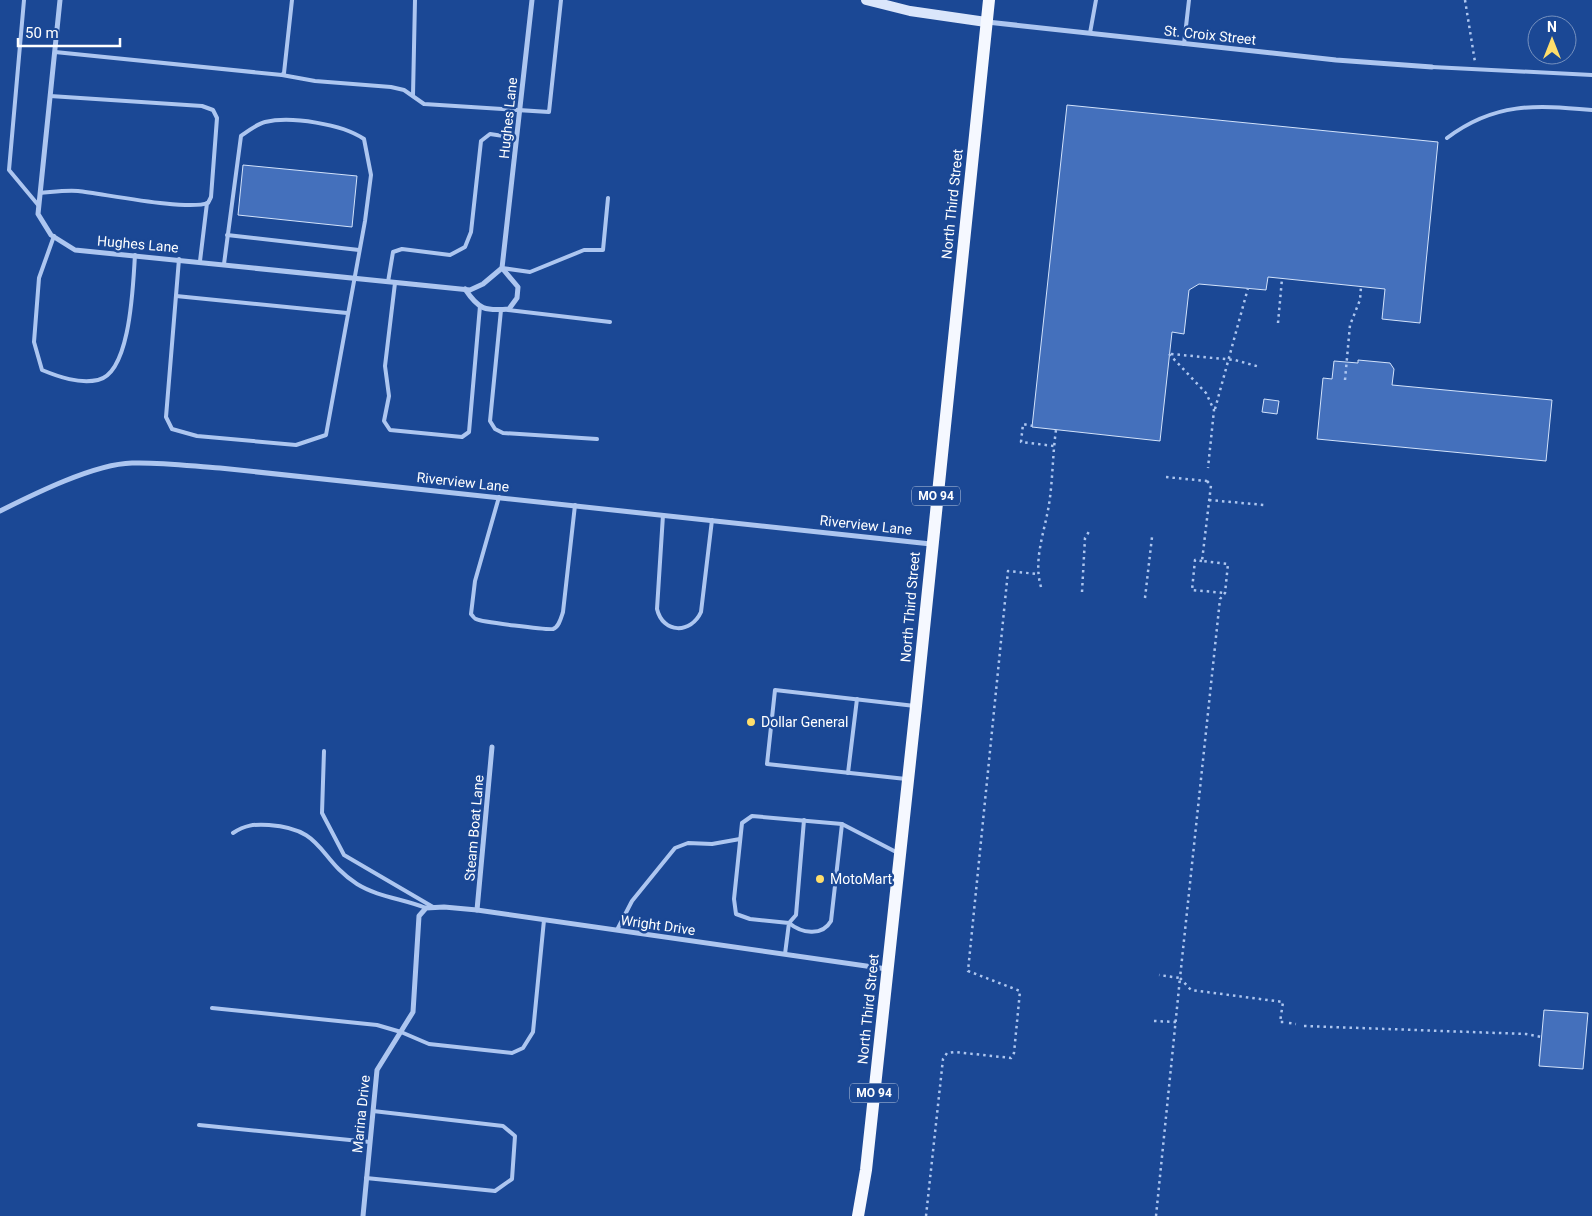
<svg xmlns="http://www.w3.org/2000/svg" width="1592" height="1216" font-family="Roboto,sans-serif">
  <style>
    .building { fill: #4470bc; stroke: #d3e3fb }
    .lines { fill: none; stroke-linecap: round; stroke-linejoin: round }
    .path { stroke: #adc6f0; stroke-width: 2.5; stroke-dasharray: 2.5 4; stroke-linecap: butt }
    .lane { stroke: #adc6f0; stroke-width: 4 }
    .street { stroke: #adc6f0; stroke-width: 5 }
    .secondary { stroke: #dae6fb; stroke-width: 10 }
    .primary { stroke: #f5f8ff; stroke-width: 12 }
    .poi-dot { fill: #ffde6b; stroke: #1b4895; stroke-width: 2 }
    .labels { text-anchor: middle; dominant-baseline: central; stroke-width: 5; stroke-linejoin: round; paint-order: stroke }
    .shield { fill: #1b4895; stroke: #bbc8df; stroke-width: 1 }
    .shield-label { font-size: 12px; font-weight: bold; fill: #fff }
    .street-label { font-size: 14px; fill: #fff; stroke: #1b4895 }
    .poi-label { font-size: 14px; fill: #fff; stroke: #1b4895; text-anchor: start }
  </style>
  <rect width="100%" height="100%" fill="#1b4895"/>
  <g class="building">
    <path d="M1067,105l371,37 -18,181 -38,-4 3,-30 -117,-12 -2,13 -67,-6 -10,6 -5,44 -12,-2 -12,109 -128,-14z"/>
    <path d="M243,165l114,11 -5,51 -114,-12z"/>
    <path d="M1358,360l32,3 4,6 -2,16 160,15 -6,61 -229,-22 6,-61 9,1 2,-18 24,2z"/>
    <path d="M1264,399l15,2 -2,13 -15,-2z"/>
    <path d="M1544,1010l44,3 -5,56 -44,-3z"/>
  </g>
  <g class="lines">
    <g class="path">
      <path d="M1465,0l10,62"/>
      <path d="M1278,323l4,-44"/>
      <path d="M1169,354l37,39 8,17 -6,58"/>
      <path d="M1171,354l64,6 25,7"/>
      <path d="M1345,380l5,-55 10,-25 1,-13"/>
      <path d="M1215,409l33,-121"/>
      <path d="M1033,426l-10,-2 -2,18 33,4"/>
      <path d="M1166,477l41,4 1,-3"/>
      <path d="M1207,481l4,4 -9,76 26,3 -3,29 -5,6 -40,379 11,12 92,12 -3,20h4"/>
      <path d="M1209,500l55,5"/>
      <path d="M1202,561l-7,-1 -3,30 33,3"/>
      <path d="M1041,587c-7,-24 1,-48 6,-72 6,-27 5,-57 9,-85"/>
      <path d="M1082,592l3,-54 5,-8"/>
      <path d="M1145,598l7,-61"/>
      <path d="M1154,1021l22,1"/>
      <path d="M1289,1023l7,1"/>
      <path d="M1304,1026l222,8 15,3"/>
      <path d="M926,1216l17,-157 4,-6 8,-1 56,6 3,-5 6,-62 -52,-20 40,-400 29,3"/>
      <path d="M1156,1216l24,-238 -21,-3"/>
    </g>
    <g class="lane">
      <path d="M24,0l-15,170 30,36"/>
      <path d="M1090,33l6,-33"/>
      <path d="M1184,44l5,-44"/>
      <path d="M55,52l227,23 2,-2 8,-73"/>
      <path d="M1432,67l160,8"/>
      <path d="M282,75l33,6 76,6 13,3 20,14 125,8 12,-112"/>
      <path d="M413,95l2,-95"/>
      <path d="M1447,138c48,-36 88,-33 145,-28"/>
      <path d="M40,193c13,-1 25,-3 38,-2 27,3 109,20 130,12l3,-6 6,-79 -4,-8 -11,-4 -152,-10"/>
      <path d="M227,235l132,15"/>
      <path d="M54,236l-15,42 -5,64 8,28c17,7 37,14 56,10 33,-7 35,-97 37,-125"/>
      <path d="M179,259l-13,158 6,12 25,7 99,9 30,-10 39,-214 6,-46 -7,-36c-22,-15 -73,-23 -99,-17 -8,2 -17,9 -24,14l-17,128"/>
      <path d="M200,261l7,-58"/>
      <path d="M502,268l28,4 54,-22h19l5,-52"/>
      <path d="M388,282l5,-30 9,-3 48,6 15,-8 6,-15 10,-91 9,-7 27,4"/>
      <path d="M395,283l-10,83 4,30 -5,25 6,9 72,7 7,-5 11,-126"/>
      <path d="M176,296l171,17"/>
      <path d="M501,310l-11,111 5,8 8,4 94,6"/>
      <path d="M508,310l102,12"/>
      <path d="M499,497l-24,84 -4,33c0,0 4,5 5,5 5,3 72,11 77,10 6,-2 8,-11 10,-17l12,-107"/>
      <path d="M663,515l-6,94c6,25 34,25 44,3l11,-92"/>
      <path d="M324,751l-2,62 22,42 89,52"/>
      <path d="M848,773l9,-74"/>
      <path d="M906,779l-139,-15 8,-74 140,16"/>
      <path d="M804,820l-8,95 -7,8c12,10 33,14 42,-2l11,-97"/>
      <path d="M233,833c12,-8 21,-9 36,-8 56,4 48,33 88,59 21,13 47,15 69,24"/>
      <path d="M617,930l15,-29 43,-53 13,-5 24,1 28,-5"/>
      <path d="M785,954l4,-31 -39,-4 -14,-5 -2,-15 8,-76 10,-7 90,8 56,29"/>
      <path d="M212,1008l165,17 24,7 28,12 83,9 11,-5 10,-16 11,-112"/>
      <path d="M199,1125l171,17"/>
      <path d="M366,1178l129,13 17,-12 3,-43 -12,-10 -130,-15"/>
    </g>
    <g class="street">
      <path d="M60,0l-22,214 13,21 24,15 395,40 13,-6 19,-16 30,-268"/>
      <path d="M987,22l349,38 96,7"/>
      <path d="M465,289c14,21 20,22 44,20l8,-11 1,-11 -16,-19"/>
      <path d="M0,511c34,-17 94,-47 132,-48 29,-1 59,3 88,5l711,76"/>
      <path d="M477,910l15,-163"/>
      <path d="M363,1216l14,-146 36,-58 6,-96 7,-8 18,-1 33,3 410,59"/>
    </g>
    <path class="secondary" d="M866,0l44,11 76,11"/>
    <path class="primary" d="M858,1216l8,-46 50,-464 73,-706"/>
  </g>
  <g class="poi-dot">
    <circle cx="751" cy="722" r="5"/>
    <circle cx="820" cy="879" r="5"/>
  </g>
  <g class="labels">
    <g class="shield">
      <rect x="912" y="486.5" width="48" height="19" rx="4"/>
      <rect x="850" y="1083.5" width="48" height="19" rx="4"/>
    </g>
    <g class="shield-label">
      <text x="936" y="496">MO 94</text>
      <text x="874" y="1093">MO 94</text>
    </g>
    <g class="street-label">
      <text transform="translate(1210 35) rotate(6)">St. Croix Street</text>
      <text transform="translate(508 118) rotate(-84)">Hughes Lane</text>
      <text transform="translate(952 204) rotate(-84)">North Third Street</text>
      <text transform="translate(138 244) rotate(5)">Hughes Lane</text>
      <text transform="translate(463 482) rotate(6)">Riverview Lane</text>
      <text transform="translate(866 525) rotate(6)">Riverview Lane</text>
      <text transform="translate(910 607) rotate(-85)">North Third Street</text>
      <text transform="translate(474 828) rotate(-85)">Steam Boat Lane</text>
      <text transform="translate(658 925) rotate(8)">Wright Drive</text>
      <text transform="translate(868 1009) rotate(-84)">North Third Street</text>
      <text transform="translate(361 1114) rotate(-84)">Marina Drive</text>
    </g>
    <g class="poi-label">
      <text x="761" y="722">Dollar General</text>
      <text x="830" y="879">MotoMart</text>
    </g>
  </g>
  <g transform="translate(1552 40)"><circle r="24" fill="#1b4895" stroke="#7691bf"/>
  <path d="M0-4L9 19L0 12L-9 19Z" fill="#ffde6b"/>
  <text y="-8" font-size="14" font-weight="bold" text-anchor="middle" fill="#ffffff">N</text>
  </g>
  <path d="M18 38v8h102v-8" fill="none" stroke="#ffffff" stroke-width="2.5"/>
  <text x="25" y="38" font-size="15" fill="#ffffff" stroke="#1b4895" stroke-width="4" paint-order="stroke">50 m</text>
</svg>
